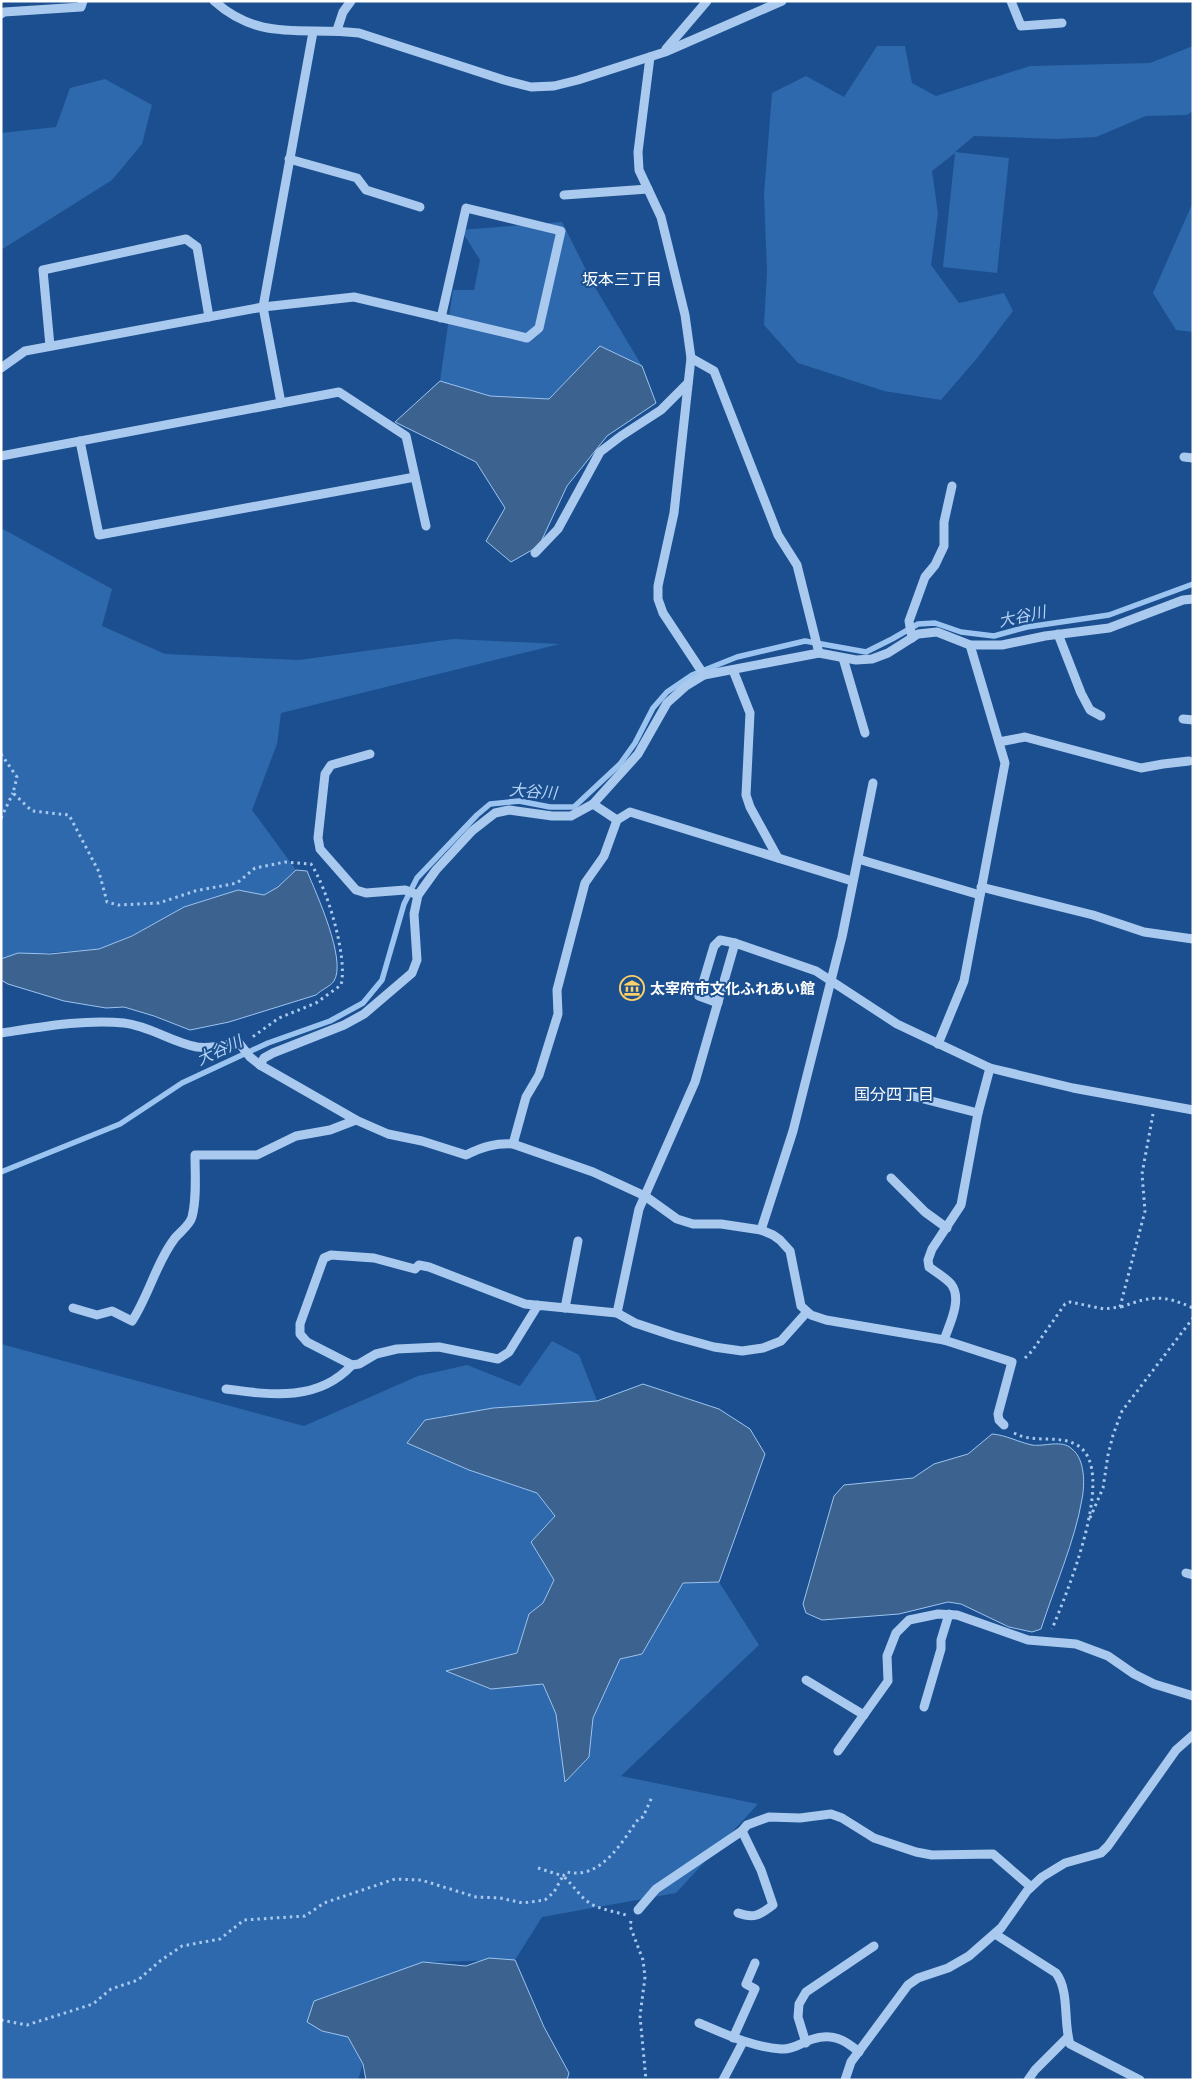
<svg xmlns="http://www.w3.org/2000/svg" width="1194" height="2081" font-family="'IBM Plex Sans','Noto Sans JP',sans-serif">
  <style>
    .green { fill: #2e69ad }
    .water { fill: #3c6290; stroke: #9cc4f0 }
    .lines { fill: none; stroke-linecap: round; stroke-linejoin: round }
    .stream { stroke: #9cc4f0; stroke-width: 5.5 }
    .path { stroke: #a9c9ee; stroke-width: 3; stroke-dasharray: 2.5 4; stroke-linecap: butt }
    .minor { stroke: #a9c9ee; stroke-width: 9 }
    .labels { text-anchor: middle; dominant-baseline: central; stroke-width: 4; stroke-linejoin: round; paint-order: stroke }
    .poi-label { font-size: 15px; font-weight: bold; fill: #fff; stroke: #1b4f8f; text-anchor: start }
    .neighbourhood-label { font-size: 16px; fill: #fff; stroke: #1b4f8f }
    .water-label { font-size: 16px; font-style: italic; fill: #b5d3f5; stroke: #1b4f8f }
  </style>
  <rect width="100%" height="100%" fill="#1b4f8f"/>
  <g class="green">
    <path d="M877,46h28l7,37 24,13 94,-30 120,-3 43,-17v65l-6,4 -41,1 -50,21 -40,2 -82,-3 -19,16 54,6 -12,115 -54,-6 12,-114 -23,18 6,42 -7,52 28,38 45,-10 9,18 -35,46 -37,43 -57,-9 -86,-28 -34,-38 3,-53 -3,-78 8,-101 34,-17 38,21z"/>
    <path d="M105,79l47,26 -10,39 -30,36 -111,70v-117l55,-6 14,-39z"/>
    <path d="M1193,202v130l-17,-2 -23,-37z"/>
    <path d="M562,222l31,62 49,82 -42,-20 -51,53 -59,-3 -50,-15 13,-91h21l6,-30 -19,-30z"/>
    <path d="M1,528l111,61 -10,37 63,28 134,6 154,-21 107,5 -279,69 -4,31 -25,66 44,60 -18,17 -14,9 -26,-6 -54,17 -52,29 -33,13 -54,4h-27l-17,6z"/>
    <path d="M552,1341l27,14 18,46 -104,7 -68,12 -17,23 61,27 68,23 18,23 -24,26 23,38 -11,23 -14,11 -12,40 -70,17 44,18 52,-5 13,30 9,67 24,-24 4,-39 27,-59 22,-5 41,-72h36l40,63 -138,131 137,28 -82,89 -134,24 -27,43 -92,2 -101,69 26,6 15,27 -5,16h-357v-736l303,82 114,-50 49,-11 53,21z"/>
  </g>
  <g class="water">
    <path d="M600,346l42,20 14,37 -49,33 -40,50 -28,60 -28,16 -25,-21 19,-33 -29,-46 -81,-40 45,-41 50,15 59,3z"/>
    <path d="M296,870l11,1c9,22 40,89 27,110 -3,5 -13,9 -18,14l-87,27 -39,8 -36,-14 -30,-9 -18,1 -42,-7 -56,-17 -7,-4v-21l17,-6 32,1 49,-5 33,-13 52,-29 54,-17 26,5 14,-8z"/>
    <path d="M643,1384l76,25 31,20 15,25 -46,128 -36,1 -41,71 -22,5 -27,59 -4,39 -24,25 -9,-68 -13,-30 -52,5 -45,-18 71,-18 12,-39 14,-11 11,-23 -23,-38 24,-26 -18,-23 -68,-23 -62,-27 18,-23 68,-12 104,-7z"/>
    <path d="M992,1434c14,1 26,8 40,11 12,2 30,-6 40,4 13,10 13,35 10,50 -7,42 -28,89 -41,130l-9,3 -23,-5 -48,-23 -13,-2 -49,12 -77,6 -16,-7 -3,-9 31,-108 10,-11 69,-7 21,-14 34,-10z"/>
    <path d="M489,1958l26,2 29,67 25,46 -2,7h-201l-3,-16 -15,-27 -26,-6 -15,-9 7,-21 109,-39 43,4z"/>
  </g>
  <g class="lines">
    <path class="stream" d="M1,1172l119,-48 62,-41 86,-40 62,-22 33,-18 19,-23 22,-76 13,-26 60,-63 13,-11 29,-3 31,6h24l46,-43 15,-21 18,-35 14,-16 25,-17 45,-18 68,-16 61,11 26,-13 26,-15 17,-1 26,9 33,4 33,-9 82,-12 84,-31"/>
    <g class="path">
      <path d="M1,754l16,23 -4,16 19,18 37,4 30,57 8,30 11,3 41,-2 36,-12 42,-8 18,-15 30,-6 26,2c16,24 37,93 30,121l-25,18 -37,15 -28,20"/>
      <path d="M1,818l12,-25"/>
      <path d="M1121,1307c31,-11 41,-13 72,1"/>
      <path d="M1025,1358l7,-7 33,-47 5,-2 34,7 16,-2 25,-96 -3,-37 11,-60"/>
      <path d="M1014,1433c20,11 44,1 63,12 42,24 -11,150 -25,184"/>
      <path d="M1090,1518l13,-30 5,-33 5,-20 9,-24 71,-93"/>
      <path d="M538,1868l25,8 4,-4c34,8 55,-30 72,-54l4,-1 9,-20"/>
      <path d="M631,1921l-1,5 13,34 2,17 -5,39 6,64"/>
      <path d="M1,2020l26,5 66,-21 18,-15 27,-9 22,-19 22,-15 38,-7 24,-19 61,-4 19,-13 71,-24 26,1 55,17 24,1 23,5 22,-3 9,-8 9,-16c11,9 18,24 32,30 10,4 21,6 31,9"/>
    </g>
    <g class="minor">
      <path d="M214,1c47,42 90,25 145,32l145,47 27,7 23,-1 24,-6 87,-28 117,-51"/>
      <path d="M1011,1l10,25 41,-3"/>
      <path d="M1,14l3,-2 77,-5 2,-6"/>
      <path d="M337,30l6,-18 8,-11"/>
      <path d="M666,49l41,-48"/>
      <path d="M650,57l-12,95 1,18 22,47 24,98 6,43 -17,155 -16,73v13l5,14 41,62"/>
      <path d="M289,159l68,19 9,12 54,17"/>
      <path d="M564,195l84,-6"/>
      <path d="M50,346l-7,-76 143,-31 11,8 12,70"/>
      <path d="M691,358l23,13 64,164 19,30 22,88"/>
      <path d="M1,368l24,-17 238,-44 91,-10 173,41 12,-10 22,-97 -95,-23 -25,110"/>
      <path d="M281,403l-18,-96 50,-275"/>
      <path d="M80,441l19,94 316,-58"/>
      <path d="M1,456l338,-64 67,44 20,90"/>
      <path d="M1184,457l9,1"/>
      <path d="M535,553l23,-24 42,-77 21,-16 40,-26 27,-27"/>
      <path d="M1058,634l23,59 9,17 11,6"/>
      <path d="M912,638l-3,-17 16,-44 10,-12 9,-19v-24l8,-36"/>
      <path d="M843,658l22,75"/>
      <path d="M733,670l17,43 -4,82 4,12 28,51"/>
      <path d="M1183,719l10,1"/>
      <path d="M999,742l26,-5 116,31 22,-4 26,-3"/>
      <path d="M370,754l-39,11 -6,9 -7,64 2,11 36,41 10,3 39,-3 13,5"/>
      <path d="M593,804l24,16"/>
      <path d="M858,859l122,36"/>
      <path d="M981,887l112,28 51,17 49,7"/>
      <path d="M718,1003l-19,-7 15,-50 6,-6 15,3"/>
      <path d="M1,1033c40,-6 83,-14 123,-10 26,3 47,19 73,24 14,2 28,-2 42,-4l11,14 10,8 96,55 32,14 34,7 44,14c16,-8 29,-12 47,-11l80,28 52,24 32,23 16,5h28l40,6 12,5 7,5 10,11 11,55 10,9 15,5 118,20 68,22 -14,52 1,6 5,5"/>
      <path d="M938,1044l26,-63 41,-218 -35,-118"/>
      <path d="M260,1065l4,-7 9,-5 71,-28 20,-11 48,-41 5,-13 -3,-46 4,-19 18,-25 36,-39 23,-18 14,-3 43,6h19l22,-12 45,-50 29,-51 19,-17 18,-11 115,-22 37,7 16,-1 16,-6 30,-19 19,-2 33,13h32l43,-9 64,-8 74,-28 10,-1"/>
      <path d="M912,1096l66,17"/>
      <path d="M513,1144l13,-47 13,-22 19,-61 -1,-24 28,-107 19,-27 13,-36 13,-8 222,69"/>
      <path d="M891,1178l34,34 22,16"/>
      <path d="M761,1230l32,-99 49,-194 31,-154"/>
      <path d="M538,1305l-29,47 -11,7 -59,-12 -42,2 -21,5 -17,10 -7,1 -45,-23 -7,-8v-10l22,-61 2,-5 7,-3 43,3 41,11 4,-4 10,2 96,37 92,9 18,10 39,13 40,11 28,4 21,-3 18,-7 26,-29"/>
      <path d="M73,1308l24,7 15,-4 20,10c17,-26 24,-58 43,-83 5,-6 15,-13 17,-21 5,-19 3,-42 3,-62h62l39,-19 34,-6 26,-10"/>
      <path d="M565,1308l13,-67"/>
      <path d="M617,1313l22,-104 56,-127 40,-139 81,28 81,53 93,44 83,20 120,22"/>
      <path d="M944,1340c5,-15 19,-41 7,-56 -5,-6 -15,-12 -22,-17l-1,-7 4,-11 29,-44 17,-92 12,-45"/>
      <path d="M226,1389c45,6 92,13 126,-24"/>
      <path d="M1186,1573l7,2"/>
      <path d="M806,1680l58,35"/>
      <path d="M924,1707l17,-58v-9l8,-26"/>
      <path d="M838,1751l50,-70 -1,-25 9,-23 13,-13 29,-6 19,1 71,25 48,4 32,12 26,18 20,10 39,12"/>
      <path d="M638,1910l18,-21 86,-58"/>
      <path d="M738,1913c16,6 22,2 35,-8l-12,-35 -19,-39 5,-6 22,-8 31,1 31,-4 11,4 32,20 42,14 16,3 61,-1 38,33"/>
      <path d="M995,1934l61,39c14,19 7,49 14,71l70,36"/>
      <path d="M699,2023c26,11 53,24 82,26 12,1 21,-7 32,-10 20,-6 32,1 46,13"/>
      <path d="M733,2038l22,-49 -9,-5 9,-21"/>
      <path d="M806,2043l-8,-26 1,-13 7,-12 68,-46"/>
      <path d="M723,2080l20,-38"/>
      <path d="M845,2080l6,-18 57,-77 10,-7 30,-10 21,-12 32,-28 26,-37 15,-14 23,-14 36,-10 7,-7 68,-96 17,-15"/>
      <path d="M1028,2080l7,-10 33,-33"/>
    </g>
  </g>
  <defs>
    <symbol id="museum-ring" viewBox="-11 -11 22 22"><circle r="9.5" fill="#1b4f8f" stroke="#ffd166" stroke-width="1.5"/><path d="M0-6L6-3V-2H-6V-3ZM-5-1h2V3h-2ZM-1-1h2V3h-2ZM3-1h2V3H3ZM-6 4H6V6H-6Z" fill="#ffd166"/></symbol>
  </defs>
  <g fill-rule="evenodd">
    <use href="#museum-ring" x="618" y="974" width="28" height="28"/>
  </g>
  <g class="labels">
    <g class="poi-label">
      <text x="650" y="988">太宰府市文化ふれあい館</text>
    </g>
    <g class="neighbourhood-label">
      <text x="622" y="279">坂本三丁目</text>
      <text x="894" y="1094">国分四丁目</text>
    </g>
    <g class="water-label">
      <text transform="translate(1022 616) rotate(-12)">大谷川</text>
      <text transform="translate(533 791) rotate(4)">大谷川</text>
      <text transform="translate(219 1050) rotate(-25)">大谷川</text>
    </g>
  </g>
  <rect width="1194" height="2081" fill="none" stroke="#ffffff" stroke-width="5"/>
</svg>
